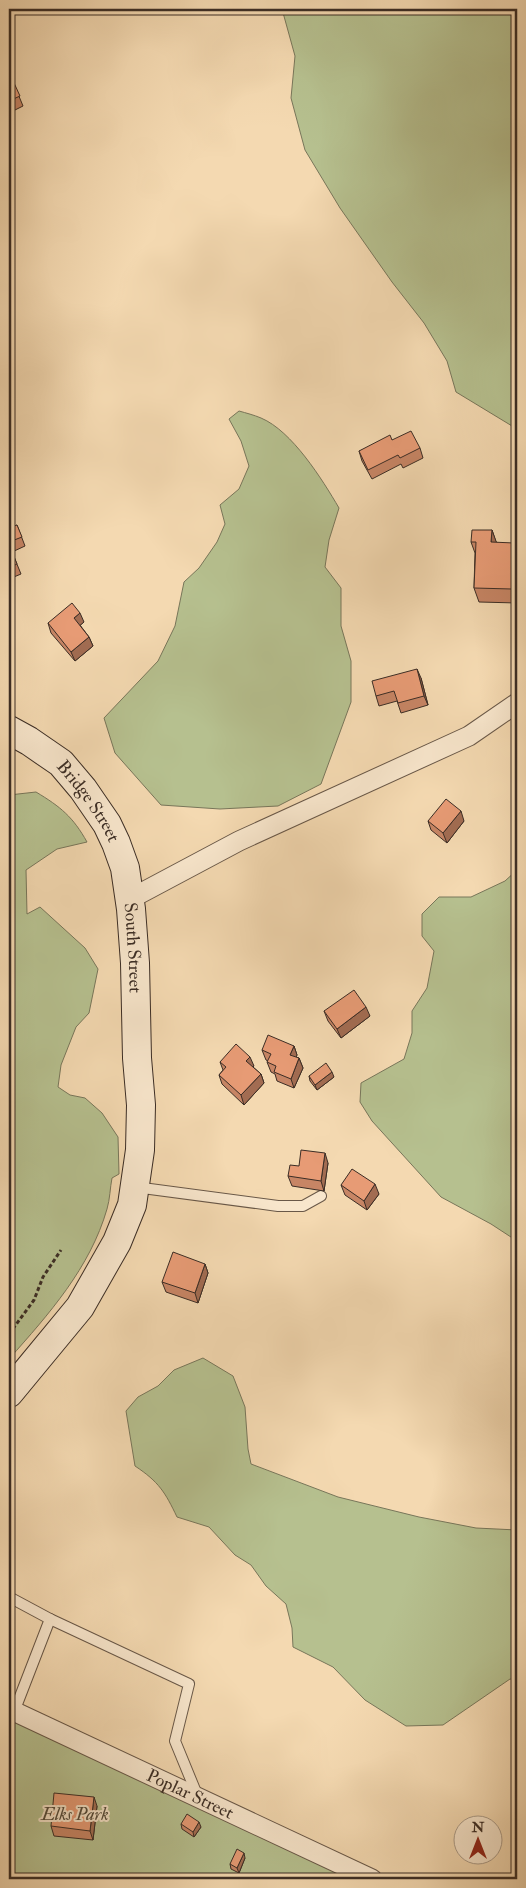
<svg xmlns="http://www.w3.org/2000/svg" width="526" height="1888" font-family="'IM FELL Double Pica',serif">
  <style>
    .green { fill: #b6c08f; stroke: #78765a }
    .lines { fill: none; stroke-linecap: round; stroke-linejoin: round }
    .lane-casing { stroke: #695848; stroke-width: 12 }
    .street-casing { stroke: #695848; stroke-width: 21 }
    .secondary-casing { stroke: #3b2d25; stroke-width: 30 }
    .path { stroke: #3b2d25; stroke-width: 3; stroke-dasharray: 4 2.5; stroke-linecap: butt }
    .lane { stroke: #f8e6cc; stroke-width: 10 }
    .street { stroke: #f8e6cc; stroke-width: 19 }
    .secondary { stroke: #f8e6cc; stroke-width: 28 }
    .wall { fill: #c78565; stroke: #3b2d25 }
    .shaded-wall { fill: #a26c52; stroke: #3b2d25 }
    .building { fill: #e79b75; stroke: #3b2d25 }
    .labels { text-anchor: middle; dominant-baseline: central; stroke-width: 4; stroke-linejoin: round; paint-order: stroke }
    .street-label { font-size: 18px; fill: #3b2d25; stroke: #f8e6cc }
    .park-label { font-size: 18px; font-style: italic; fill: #544a3a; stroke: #f8e6cc }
  </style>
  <rect width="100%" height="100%" fill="#f4d9b1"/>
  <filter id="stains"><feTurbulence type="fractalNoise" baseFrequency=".004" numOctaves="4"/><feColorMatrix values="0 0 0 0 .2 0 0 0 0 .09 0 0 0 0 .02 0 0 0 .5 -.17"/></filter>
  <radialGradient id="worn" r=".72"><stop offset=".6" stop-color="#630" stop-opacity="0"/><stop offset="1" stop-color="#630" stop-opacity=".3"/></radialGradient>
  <g class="green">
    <path d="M282,9h235v420l-61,-37 -9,-31 -23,-38 -32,-41 -52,-74 -35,-58 -14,-52 4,-42z"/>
    <path d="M239,411c7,2 15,4 22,7 31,13 61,61 78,90l-10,32 -4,27 16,21v38l10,35v41l-30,82 -43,22 -58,3 -59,-4 -46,-52 -11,-35 54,-57 17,-35 9,-44 15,-14 18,-26 8,-18 -5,-19 19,-16 10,-23 -8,-25 -12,-22z"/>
    <path d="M36,792c25,15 37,25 51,50l-30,7 -31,21 1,44 13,-7 45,41 13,21 -9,44 -13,14 -15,38 -3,22 12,8 15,3 17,15 16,24 1,37 -7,4c-2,10 -2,21 -5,31 -17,59 -58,105 -98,150v-564z"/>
    <path d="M517,870v371l-26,-17 -50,-27 -69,-76 -12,-19 1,-19 43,-24 8,-26v-22l15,-23 7,-37 -12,-15v-22l17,-17h32l34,-16z"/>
    <path d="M203,1358l30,18 12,31 3,42 3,15 87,33 81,20 57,11 41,2v150l-7,-1 -67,46 -37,1 -41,-26 -32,-33 -40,-20 -1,-19 -6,-24 -20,-18 -15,-21 -16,-10 -26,-28 -32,-10c-12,-25 -18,-35 -42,-51l-9,-55 12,-14 20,-11 16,-16z"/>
    <path d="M9,1710l348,169h-348z"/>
  </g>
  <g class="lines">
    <defs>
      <g id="lane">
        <path d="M135,1187l143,19h25l18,-10"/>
        <path d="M9,1597l41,22 -36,93"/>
        <path d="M50,1619l139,65 -14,57 23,56"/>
      </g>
      <g id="street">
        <path d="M130,899l109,-58 230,-105 48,-33"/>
        <path id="s1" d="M9,1709l363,170"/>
      </g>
      <g id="secondary">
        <path id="s2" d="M9,730l20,11 32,22 22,26 24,35 9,19 9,25 6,41 4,54 2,95 4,47 -1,45 -8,55 -15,37 -37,65 -71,86"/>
      </g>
    </defs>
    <use href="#lane" class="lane-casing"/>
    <use href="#street" class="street-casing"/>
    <use href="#secondary" class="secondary-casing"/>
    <path class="path" d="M9,1334l25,-34 9,-23 18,-27"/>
    <use href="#lane" class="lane"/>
    <use href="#street" class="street"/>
    <use href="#secondary" class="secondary"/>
  </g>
  <g class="wall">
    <path d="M9,72l14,34 -14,7z"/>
    <path d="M392,440l28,8 3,10 -20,10 -2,-4 -29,15 -10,-18 -3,-10z"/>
    <path d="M17,525l8,21 -13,6 9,22 -12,5v-51z"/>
    <path d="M492,530l4,12 21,10v51l-38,-1 -5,-14 1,-35 -4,-11z"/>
    <path d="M84,622l-4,3 9,12 4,9 -18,15 -24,-28 -3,-10z"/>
    <path d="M421,678l7,27 -27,8 -4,-12 -18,5 -3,-10z"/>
    <path d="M428,821h36l-17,22 -16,-13z"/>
    <path d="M324,1011l46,5 -29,22 -13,-17z"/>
    <path d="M294,1046l3,9 -1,2 3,1 4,10 -9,20 -17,-7 -2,-7 -4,-2 -4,-10 1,-1 -2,-1 -4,-10z"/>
    <path d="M220,1062l34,4 -1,1 8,7 3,9 -20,22 -22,-21 -3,-9 4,-5z"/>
    <path d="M309,1076l25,1 -17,13 -7,-9z"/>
    <path d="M328,1163l-4,28 -32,-5 -4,-10 11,-10z"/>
    <path d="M341,1185l38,9 -12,16 -22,-15z"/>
    <path d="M205,1264l3,9 -10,30 -32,-11 -4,-10z"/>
    <path d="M97,1806l-4,34 -39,-4 -3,-10z"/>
    <path d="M181,1824l20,3 -7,10 -12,-8z"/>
    <path d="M245,1858l-6,15 -8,-4 -1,-5z"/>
  </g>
  <g class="shaded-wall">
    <path d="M492,530l5,14 -6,-2z"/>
    <path d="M514,543l3,9v51l-5,-14z"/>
    <path d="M80,613l4,9 -7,6 -3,-10z"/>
    <path d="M89,637l4,9 -18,15 -4,-9z"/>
    <path d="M417,669l4,9 7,27 -4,-9z"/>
    <path d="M461,811l3,10 -17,22 -4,-10z"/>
    <path d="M366,1007l4,9 -29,22 -4,-9z"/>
    <path d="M294,1046l3,9 -4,9 -3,-9z"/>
    <path d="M250,1057l4,9 -4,4 -4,-9z"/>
    <path d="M299,1058l4,10 -9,20 -3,-9z"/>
    <path d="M332,1072l2,5 -17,13 -2,-5z"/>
    <path d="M261,1074l3,9 -20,22 -3,-10z"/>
    <path d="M325,1153l3,10 -4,28 -3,-10z"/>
    <path d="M375,1184l4,10 -12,16 -3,-9z"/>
    <path d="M205,1264l3,9 -10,30 -3,-10z"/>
    <path d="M94,1797l3,9 -4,34 -3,-9z"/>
    <path d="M199,1822l2,5 -7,10 -1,-5z"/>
    <path d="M244,1853l1,5 -6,15 -2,-5z"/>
  </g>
  <g class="building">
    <path d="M9,72l11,24 -11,5z"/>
    <path d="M411,431l9,17 -20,10 -2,-3 -30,15 -9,-19 31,-16 2,5z"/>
    <path d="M17,525l5,12 -13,5v-14z"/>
    <path d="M472,530h20l-1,12 23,1 -2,46 -38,-1 2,-46h-5z"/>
    <path d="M9,544l8,20 -8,4z"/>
    <path d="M72,603l8,10 -6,5 15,19 -18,15 -23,-29z"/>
    <path d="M417,669l7,27 -26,7 -4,-12 -18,5 -4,-15z"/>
    <path d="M446,799l15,12 -18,22 -15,-12z"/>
    <path d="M354,990l12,17 -29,22 -13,-18z"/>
    <path d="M268,1035l26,11 -4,9 9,3 -8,21 -17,-7 2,-6 -9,-4 4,-8 -9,-4z"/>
    <path d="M236,1044l14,13 -4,4 15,13 -20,21 -22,-20 7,-8 -6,-5z"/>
    <path d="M326,1063l6,9 -17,13 -6,-9z"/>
    <path d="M301,1150l24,3 -4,28 -33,-5 2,-11 9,1z"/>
    <path d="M352,1169l23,15 -11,17 -23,-16z"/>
    <path d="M173,1252l32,12 -10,29 -33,-11z"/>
    <path d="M54,1793l40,4 -4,34 -39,-5z"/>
    <path d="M187,1814l12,8 -6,10 -12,-8z"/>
    <path d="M237,1849l7,4 -7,15 -7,-4z"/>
  </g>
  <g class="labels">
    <g class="street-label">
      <text stroke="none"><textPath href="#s2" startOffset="109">Bridge Street</textPath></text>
      <text stroke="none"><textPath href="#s2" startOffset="266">South Street</textPath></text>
      <text stroke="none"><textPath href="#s1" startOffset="200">Poplar Street</textPath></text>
    </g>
    <g class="park-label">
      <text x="75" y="1814">Elks Park</text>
    </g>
  </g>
  <rect width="526" height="1888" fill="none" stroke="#f4d9b1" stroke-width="30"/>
  <rect x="10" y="10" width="506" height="1868" fill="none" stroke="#3b2d25" stroke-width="2.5"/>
  <rect x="15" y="15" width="496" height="1858" fill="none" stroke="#3b2d25"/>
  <g transform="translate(478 1840)"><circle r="24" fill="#f8e6cc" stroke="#ac9c89"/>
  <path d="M0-4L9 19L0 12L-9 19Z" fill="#8f2418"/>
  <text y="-8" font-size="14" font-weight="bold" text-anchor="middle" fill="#3b2d25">N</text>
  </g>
  <rect width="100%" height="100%" filter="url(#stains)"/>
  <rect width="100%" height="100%" fill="url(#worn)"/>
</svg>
